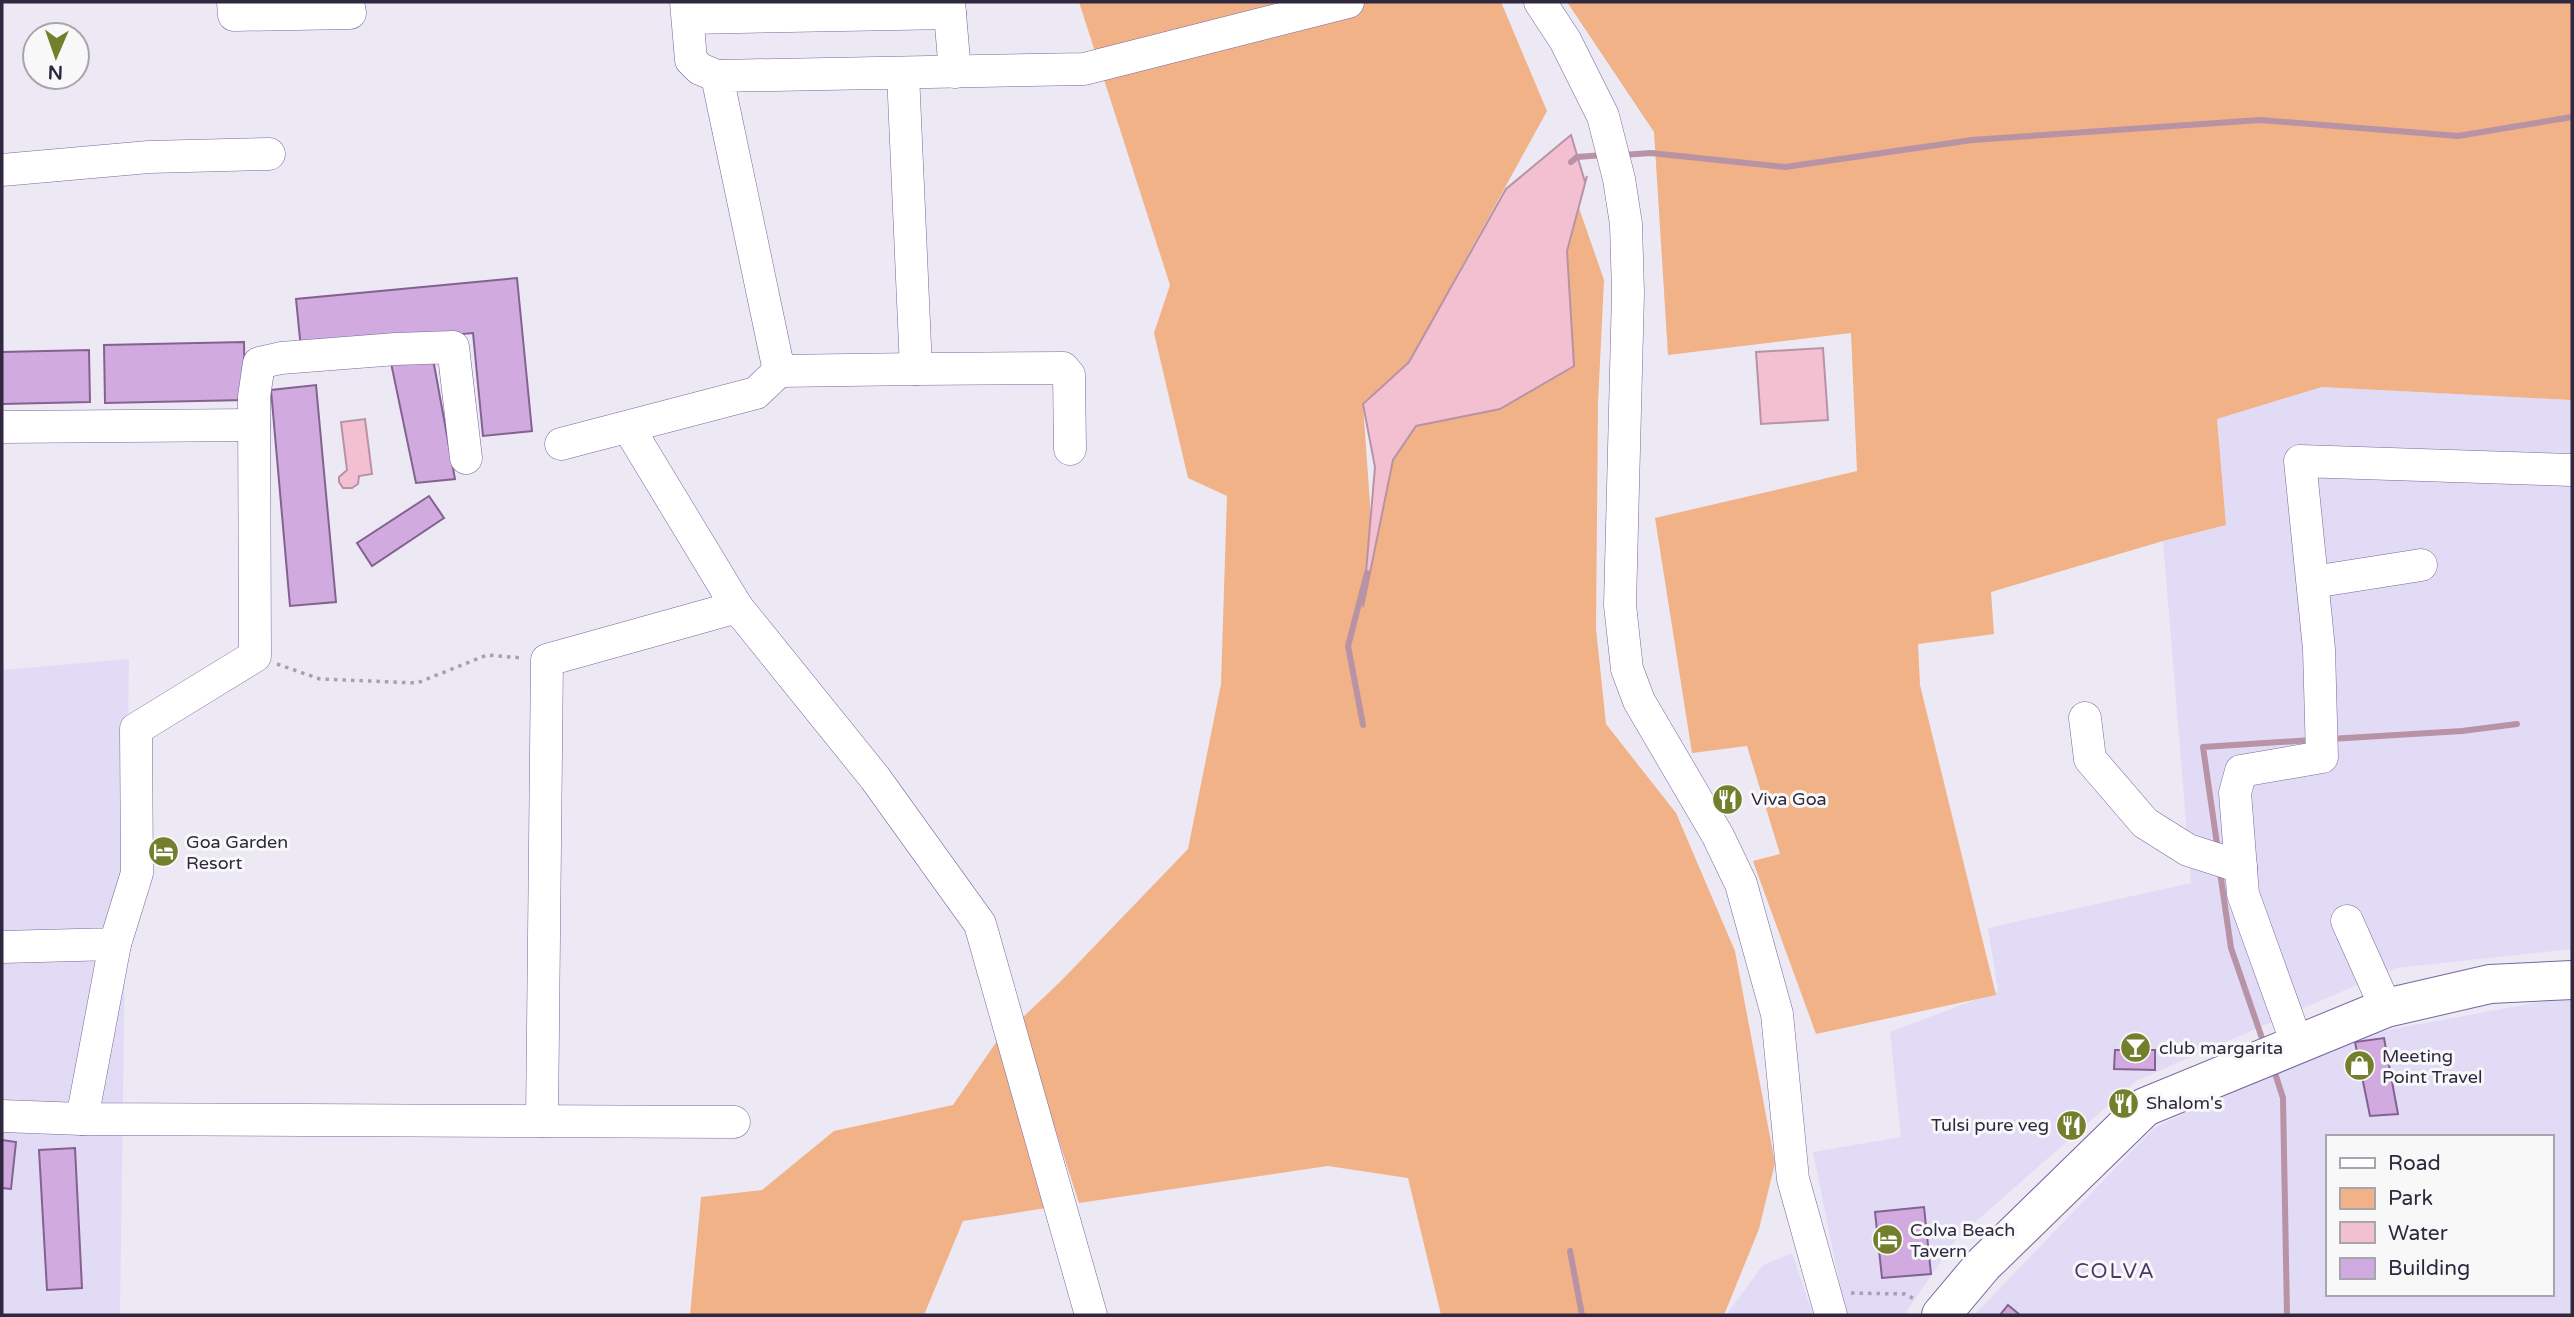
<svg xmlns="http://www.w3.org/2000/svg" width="2574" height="1317" font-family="'Varela Round',sans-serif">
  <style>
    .built { fill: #e2dbf6; fill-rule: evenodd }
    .green { fill: #f0b286 }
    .water { fill: #f3c0d1; stroke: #b892a5; stroke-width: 2 }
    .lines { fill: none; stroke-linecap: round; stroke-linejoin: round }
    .stream { stroke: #b892a5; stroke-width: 6 }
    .building { fill: #d1abdf; stroke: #846191; stroke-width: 2 }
    .minor-casing { stroke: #77679d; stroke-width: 33 }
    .major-casing { stroke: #77679d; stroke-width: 40 }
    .path { stroke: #a5a1b1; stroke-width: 3.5; stroke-dasharray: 3.5 5; stroke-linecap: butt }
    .minor { stroke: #fff; stroke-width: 32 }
    .major { stroke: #fff; stroke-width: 38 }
    .labels { text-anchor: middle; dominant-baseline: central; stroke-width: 6; stroke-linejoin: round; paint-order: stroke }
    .poi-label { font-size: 18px; fill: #2f283f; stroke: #f8f8f8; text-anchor: start }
    .quarter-label { font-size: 21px; letter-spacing: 2px; fill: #49396b; stroke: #f8f8f8 }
  </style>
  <rect width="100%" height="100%" fill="#ece9f5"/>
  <g class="built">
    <path d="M2322,387l250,13v549l-176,19 -260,113 -179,157 -53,77h-58l-33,-163 88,-15 -11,-105 108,-41 -10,-63 203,-45 -28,-342 63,-16 -9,-106z"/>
    <path d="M129,659l-9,656h-118v-645z"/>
    <path d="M2572,996v319h-598l180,-187 185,-89zM2327,1137h224v157h-224z"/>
    <path d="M1792,1253l21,62h-87l37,-50z"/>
  </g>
  <g class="green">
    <path d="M1079,2h422l46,109 -138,251 -46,42 10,143 20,-87 23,-35 84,-16 74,-43 -7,-115 12,-43 25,72 -6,123 -2,226 10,95 70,89 59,138 40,212 -16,66 -35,86h-283l-33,-137 -80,-12 -249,37 -59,-183 41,-39 127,-132 33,-165 6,-188 -39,-18 -34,-145 16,-48z"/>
    <path d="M1567,2h1005v398l-250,-13 -105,32 9,106 -63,16 -172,51 3,42 -76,10 2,41 76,310 -180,39 -63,-173 27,-7 -33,-108 -55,7 -37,-235 202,-47 -6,-138 -183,22 -14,-223z"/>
    <path d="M997,1041l49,167 -83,13 -39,94h-234l11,-118 61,-7 72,-59 119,-26z"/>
  </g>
  <g class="water">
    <path d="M1571,135l14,47 2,-6 -20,75 7,115 -74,43 -84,17 -23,34 -30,147 12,-140 -12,-63 46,-42 97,-173z"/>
    <path d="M1823,348l5,72 -67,4 -5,-72z"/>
    <path d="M365,419l7,55 -13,2 -1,8 -6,4h-9l-4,-6v-5l8,-7 -6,-48z"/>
  </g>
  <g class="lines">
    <g class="stream">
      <path d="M1622,155l29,-2 134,14 187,-27 288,-20 198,16 114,-19"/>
      <path d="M1571,162l6,-5 27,-2"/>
      <path d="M1363,725l-15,-79 19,-73"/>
      <path d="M2330,739l132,-8 55,-7"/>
      <path d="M2218,851l-15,-104 109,-7"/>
      <path d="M2220,872l11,76 33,96"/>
      <path d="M2273,1067l10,31 4,217"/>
      <path d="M1570,1251l12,64"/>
    </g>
  </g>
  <g class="building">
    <path d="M517,278l15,153 -49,5 -10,-103 -172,16 -5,-50z"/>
    <path d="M244,342l1,58 -140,3 -1,-58z"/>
    <path d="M89,350l1,52 -88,2v-52z"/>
    <path d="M433,359l22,120 -39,4 -25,-120z"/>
    <path d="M316,385l20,217 -46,4 -19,-216z"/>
    <path d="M429,496l15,22 -72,48 -15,-23z"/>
    <path d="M2384,1038l14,76 -28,2 -15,-74z"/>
    <path d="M2115,1050h40v20l-41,-1z"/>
    <path d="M2,1140l14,2 -5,47 -9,-1z"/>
    <path d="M75,1148l7,140 -35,2 -8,-140z"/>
    <path d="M1924,1207l7,67 -49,4 -7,-66z"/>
    <path d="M2008,1305l12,10h-20z"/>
  </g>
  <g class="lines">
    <defs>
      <g id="minor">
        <path d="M233,2l1,13 116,-2 -2,-11"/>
        <path d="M686,2l5,58 9,9 17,7"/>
        <path d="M949,2l6,70"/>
        <path d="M1540,2l25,38 38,76 16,63 7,45 2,69 -8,312 7,64 12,32 79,135 23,48 36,130 16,165 38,136"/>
        <path d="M688,18l262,-5"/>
        <path d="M903,73l13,296 -137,2 -62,-295 367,-7 264,-67"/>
        <path d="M2,170l147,-13 120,-3"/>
        <path d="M916,369l147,-1 6,7 1,74"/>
        <path d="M2,427l252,-2"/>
        <path d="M628,427l109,180 138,171 105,146 111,391"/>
        <path d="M561,444l195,-51 23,-22"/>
        <path d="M2313,582l108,-17"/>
        <path d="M2085,718l5,41 55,64 43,27 53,17"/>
        <path d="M2347,921l39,87"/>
        <path d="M115,944l-33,175 652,3"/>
        <path d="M2,947l113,-3 22,-71 -1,-144 119,-73 -1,-259 5,-34 22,-5 115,-9 57,-2 13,111"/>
        <path d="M2297,1044l-54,-150 -8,-101 6,-22 81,-14 -3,-108 -19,-188 272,9"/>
        <path d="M2,1116l80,3"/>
        <path d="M542,1121l5,-461 190,-53"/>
      </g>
      <path id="major" d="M1941,1315l42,-50 162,-158 241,-99 104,-24 82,-4"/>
    </defs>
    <use href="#minor" class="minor-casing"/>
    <use href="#major" class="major-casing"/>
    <g class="path">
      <path d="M277,664l43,15 97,4 70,-28 36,3"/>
      <path d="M1851,1293l54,1 11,6"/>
    </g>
    <use href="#minor" class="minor"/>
    <use href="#major" class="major"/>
  </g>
  <defs>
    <symbol id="restaurant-disc" viewBox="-11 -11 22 22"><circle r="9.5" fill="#737f2c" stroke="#f8f8f8"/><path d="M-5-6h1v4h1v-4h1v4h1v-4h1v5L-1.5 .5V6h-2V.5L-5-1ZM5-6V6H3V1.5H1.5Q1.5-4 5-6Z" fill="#fff"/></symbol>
    <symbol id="hotel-disc" viewBox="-11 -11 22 22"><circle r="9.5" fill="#737f2c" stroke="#f8f8f8"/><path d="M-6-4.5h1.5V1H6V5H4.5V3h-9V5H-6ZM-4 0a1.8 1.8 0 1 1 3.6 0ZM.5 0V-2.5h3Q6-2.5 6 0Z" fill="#fff"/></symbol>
    <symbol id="bar-disc" viewBox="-11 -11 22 22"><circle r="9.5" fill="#737f2c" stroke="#f8f8f8"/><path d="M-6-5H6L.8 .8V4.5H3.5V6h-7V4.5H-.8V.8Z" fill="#fff"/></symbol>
    <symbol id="shop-disc" viewBox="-11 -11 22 22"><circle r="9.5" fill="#737f2c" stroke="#f8f8f8"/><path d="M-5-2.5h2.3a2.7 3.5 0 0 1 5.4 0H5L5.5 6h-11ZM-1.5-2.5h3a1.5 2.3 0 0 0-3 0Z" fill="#fff"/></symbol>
  </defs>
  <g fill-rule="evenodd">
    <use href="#restaurant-disc" x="1710" y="782" width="35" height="35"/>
    <use href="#hotel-disc" x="146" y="834" width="35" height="35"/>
    <use href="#bar-disc" x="2118" y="1030" width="35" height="35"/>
    <use href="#shop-disc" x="2342" y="1048" width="35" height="35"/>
    <use href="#restaurant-disc" x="2106" y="1086" width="35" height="35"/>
    <use href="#restaurant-disc" x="2054" y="1108" width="35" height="35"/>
    <use href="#hotel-disc" x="1870" y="1222" width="35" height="35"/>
  </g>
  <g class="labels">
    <g class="poi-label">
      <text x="1751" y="799">Viva Goa</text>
      <text x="186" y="842">Goa Garden<tspan x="186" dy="21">Resort</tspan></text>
      <text x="2159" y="1048">club margarita</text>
      <text x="2382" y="1056">Meeting<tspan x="2382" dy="21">Point Travel</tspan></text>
      <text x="2146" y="1103">Shalom's</text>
      <text x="2049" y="1125" text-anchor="end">Tulsi pure veg</text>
      <text x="1910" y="1230">Colva Beach<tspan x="1910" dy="21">Tavern</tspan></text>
    </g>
    <g class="quarter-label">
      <text x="2115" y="1271">COLVA</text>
    </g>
  </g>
  <rect width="2574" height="1317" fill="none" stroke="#2f283f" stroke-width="7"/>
  <rect x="2326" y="1135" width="228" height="161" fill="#f8f8f8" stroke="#a8a5ae" stroke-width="2"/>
  <rect x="2340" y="1158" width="35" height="10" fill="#ffffff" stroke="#a8a5ae" stroke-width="2"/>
  <text x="2388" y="1170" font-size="21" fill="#2f283f">Road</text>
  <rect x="2340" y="1188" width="35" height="21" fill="#f0b286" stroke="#a8a5ae" stroke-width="2"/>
  <text x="2388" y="1205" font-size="21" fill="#2f283f">Park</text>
  <rect x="2340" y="1222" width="35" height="21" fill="#f3c0d1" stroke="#a8a5ae" stroke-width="2"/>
  <text x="2388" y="1240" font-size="21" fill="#2f283f">Water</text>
  <rect x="2340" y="1258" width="35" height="21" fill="#d1abdf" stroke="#a8a5ae" stroke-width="2"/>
  <text x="2388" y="1275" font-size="21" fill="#2f283f">Building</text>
  <g transform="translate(56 56) rotate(182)"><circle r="33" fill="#f8f8f8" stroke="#a8a5ae" stroke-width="2"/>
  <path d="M0-5L12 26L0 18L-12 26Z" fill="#737f2c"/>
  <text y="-10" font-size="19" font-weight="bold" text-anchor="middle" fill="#2f283f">N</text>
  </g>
</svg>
